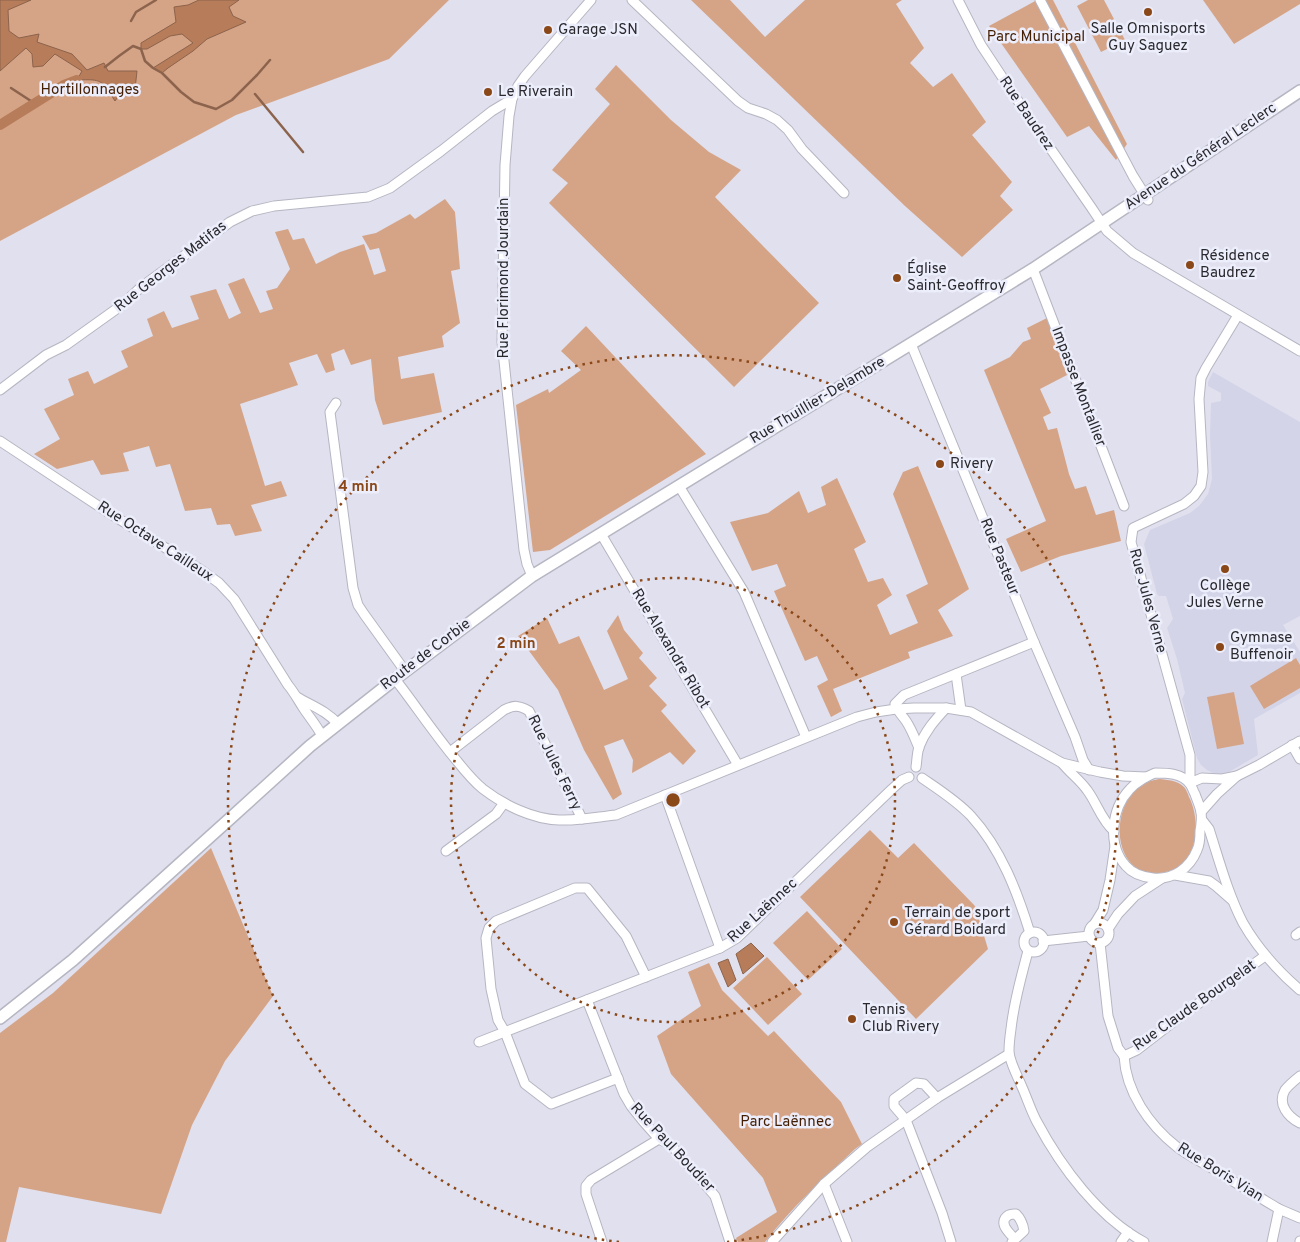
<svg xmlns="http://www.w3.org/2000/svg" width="1300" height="1242" font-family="Overpass,sans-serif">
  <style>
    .built { fill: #d4d4e9 }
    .green { fill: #d5a487 }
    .water { fill: #b77c59; stroke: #8c634c }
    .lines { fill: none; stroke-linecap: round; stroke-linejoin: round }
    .stream { stroke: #8c634c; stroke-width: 2.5 }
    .canal { stroke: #b77c59; stroke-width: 10 }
    .minor-casing { stroke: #b6b6c3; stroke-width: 11 }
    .major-casing { stroke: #b6b6c3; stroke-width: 14 }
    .minor { stroke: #fff; stroke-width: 9 }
    .major { stroke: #fff; stroke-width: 11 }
    .ring { fill: none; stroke: #8a4718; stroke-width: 2.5; stroke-dasharray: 2.5 5 }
    .poi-dot { fill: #8a4718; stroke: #edeefb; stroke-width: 2 }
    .labels { text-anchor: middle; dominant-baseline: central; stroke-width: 5; stroke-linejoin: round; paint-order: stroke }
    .poi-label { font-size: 15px; fill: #29292e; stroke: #edeefb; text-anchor: start }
    .park-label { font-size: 15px; fill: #441e02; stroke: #edeefb }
    .street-label { font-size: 15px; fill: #29292e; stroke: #edeefb }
    .centre { fill: #8a4718; stroke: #edeefb; stroke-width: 2.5 }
    .ring-label { font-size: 15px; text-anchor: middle; font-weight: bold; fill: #8a4718; stroke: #edeefb; stroke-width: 5; stroke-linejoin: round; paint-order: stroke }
  </style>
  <rect width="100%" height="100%" fill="#e0e0ee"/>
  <path class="built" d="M1213,372l87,50v194l-17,9 17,27v41l-46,26 4,36 -29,17 -8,2 -8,-1 -6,-3 -6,-5 -4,-7 -15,-59 3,-6 -8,-34 -10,-31 6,-9 -7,-23h-7l-2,-2 -13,-50 6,-14 40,-17 9,-7 9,-12 4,-15 -2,-44 1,-32 10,-2v-8l-13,-7v-4z"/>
  <g class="green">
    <path d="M0,0h449l-60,59 -153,56 -236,126z"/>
    <path d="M691,0h39l35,37 40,-37h97l-6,4 28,44 -14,15 23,24 19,-14 34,49 -14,13 40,47 -12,14 13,14 -51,47 -57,-51z"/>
    <path d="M1037,0h16l74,144 -11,16 -27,-34 -22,11 -78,-111z"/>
    <path d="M1088,0h16l21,40 -24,12 -24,-46z"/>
    <path d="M1203,0h97v4l-66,40z"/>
    <path d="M616,65l55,55 38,32 32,18 -26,27 104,106 -85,84 -185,-184 19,-20 -16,-13 58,-66 -15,-15z"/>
    <path d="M445,199l10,13 5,57 -9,2 9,52 -18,13 2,11 -46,10 3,22 33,-6 8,39 -59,13 -8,-25 -4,-41 -20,6 -7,-16 -13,5 4,16 -9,3 -9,-19 -28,9 9,22 -58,19 25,82 16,-5 6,15 -36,9 11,26 -27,5 -5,-12 -13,1 -6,-17 -26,3 -15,-47 -14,3 -7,-21 -26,7 6,18 -28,4 -8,-15 -36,9 -23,-15 26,-15 -16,-30 30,-14 -6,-16 20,-8 6,13 34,-17 -7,-16 32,-15 -6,-17 17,-8 8,17 27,-9 -9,-23 26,-7 13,30 12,-6 -13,-29 16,-6 16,35 13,-4 -7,-18 11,-3 13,-19 -15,-37 13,-3 5,11 11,-2 12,26 24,-12 24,-8 10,31 12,-4 -7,-23 -9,2 -8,-14 14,-3 34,-19 5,5z"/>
    <path d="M1047,318l20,57 -27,14 11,24 -8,4 5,13 9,-2 12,46 6,15 11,-3 10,29 18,-5 7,31 -60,15 -40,16 -15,-33 40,-18 -62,-151 26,-13 13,-15 8,-3 -4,-11z"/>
    <path d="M586,326l120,128 -156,96 -17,2 -17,-147 32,-16 1,4 32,-23 -20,-19z"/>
    <path d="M918,466l51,123 -31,21 15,26 -45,16 2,6 -77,31 9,22 -11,6 -14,-31 11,-6 -11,-24 -12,5 -31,-70 12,-5 -9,-22 -25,7 -22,-49 38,-9 31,-22 9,22 18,-8 -5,-18 16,-9 29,64 -12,7 14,33 15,-4 9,17 -15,10 13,30 28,-12 -12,-28 22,-11 -35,-90 10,-22z"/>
    <path d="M618,615l6,15 19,23 -4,5 18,20 -8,8 18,19 -6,6 35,40 -13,14 -13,-13 -38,21 1,-13 -10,-21 -19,7 18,48 -9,6 -29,-50 -26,-60 -40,-54 29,-18 12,26 20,-8 25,54 24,-11 -21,-48z"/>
    <path d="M1296,658l4,7v23l-36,21 -14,-23z"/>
    <path d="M1234,692l10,52 -27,5 -10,-52z"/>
    <path d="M1159,779c9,1 18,1 25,8 2,2 4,7 5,10 9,17 10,47 -3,63 -13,16 -44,19 -57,1 -16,-21 -11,-60 12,-76 5,-3 12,-5 18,-6z"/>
    <path d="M870,830l28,28 16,-15 61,63 13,43 -72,70 -116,-122z"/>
    <path d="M211,848l62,148 -48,65 -33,64 -31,89 -142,-27 -13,55h-6v-209l53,-40z"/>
    <path d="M807,911l35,38 -34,31 -35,-37z"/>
    <path d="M767,957l35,37 -34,31 -35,-37z"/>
    <path d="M709,963l13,27 46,46 6,-5 67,71 21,42 -7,5c-32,30 -63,58 -90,93h-27l-2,-4 41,-26 -14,-34 -92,-104 -14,-38 44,-30 -13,-34z"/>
  </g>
  <g class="water">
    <path d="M0,0h31l-23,10 1,21 10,7 20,-4 -2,8 35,12 15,16 17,-7 4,8h29l-2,18 -10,-2 -10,14c-14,-21 -12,-22 -38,-21l5,-9 -27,-17 -12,12 -10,1 -1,-13 -6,-6 -26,23z"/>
    <path d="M199,0h40l-10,7 4,9 13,6 -39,17 -14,12 -25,17 -6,5 -9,-5 40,-25 -11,-9 -12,2 -23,13h-6v-6l35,-21 -2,-15 14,-2z"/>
    <path d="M751,943l13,13 -21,18 -7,-20z"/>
    <path d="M728,959l8,21 -8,7 -10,-24z"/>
  </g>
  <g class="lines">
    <g class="stream">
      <path d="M131,21l5,-9 20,-12"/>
      <path d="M105,67l14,-11 14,-10 8,3 4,12 8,7 9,5 19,19 13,10 22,7 16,-9 25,-25 13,-15"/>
      <path d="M11,88l23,15"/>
      <path d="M255,94l48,58"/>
    </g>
    <path class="canal" d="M0,125l64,-40 13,-5"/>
    <defs>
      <g id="minor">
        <path d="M632,0l106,101 10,7 18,6 11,6 11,10 14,19 42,44"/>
        <path d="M958,0l23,45 47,71 63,91 16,24 26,22 167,98"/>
        <path d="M1040,0l93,176 15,24"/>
        <path d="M1033,269l91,237"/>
        <path d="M911,344l123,298 41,95 8,23 6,10"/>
        <path d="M0,390l46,-35 20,-10 56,-40 18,-17 90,-66 22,-11 22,-5 94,-9 22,-9 51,-37 51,-40 20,-12"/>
        <path d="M336,403l-6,9 23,176 5,17 6,9 41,57"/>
        <path d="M0,441l106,70 95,59 18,13 15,16 54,86c6,7 10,15 16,24 6,9 13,17 18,27"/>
        <path d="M679,486l65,106 62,145"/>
        <path d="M601,534l137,231"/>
        <path d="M532,576l-5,-12 -3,-14 -22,-208 3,-177 4,-49 3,-17 6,-13 7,-10 66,-76"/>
        <path d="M956,674l5,36"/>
        <path d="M395,679c21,27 40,56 62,82 8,10 16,20 26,28 21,16 49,30 76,31 20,1 38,-3 57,-5l241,-98 19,-5 20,-3 18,-1h32l25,4 91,51 38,9 23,4 23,1"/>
        <path d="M297,697c15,9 30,14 41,27"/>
        <path d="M1292,745l8,14"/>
        <path d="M919,748c-4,-9 -7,-18 -13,-27 -4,-6 -9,-10 -11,-17l9,-9 130,-53"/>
        <path d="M450,752l54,-42c10,-5 15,-5 25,1l53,108"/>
        <path d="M1062,763c8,10 18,17 25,27 10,13 14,30 27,41"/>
        <path d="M916,767c1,-7 1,-14 3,-20 6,-16 16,-27 27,-39"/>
        <path d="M1155,773c12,0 27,0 35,11 2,2 3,7 5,10 2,6 5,12 6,18 1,6 0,13 -1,19 0,6 0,13 -3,19 -7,18 -24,30 -44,28 -10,-1 -21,-5 -27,-12 -19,-21 -15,-57 4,-77 7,-8 16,-12 25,-16z"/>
        <path d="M1237,776l22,-11 41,-24"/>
        <path d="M922,778c16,11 35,23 49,38 30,33 46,75 59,117"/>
        <path d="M665,795l55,153"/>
        <path d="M1201,812l16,-18 20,-18 -15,3 -20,-1 -12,5v-28l-59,-213 2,-14 51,-24 10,-8 7,-10 2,-14 -4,-73 2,-21 5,-10 32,-53"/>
        <path d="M1202,820l7,9c10,31 19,65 34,94 15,26 35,48 57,67"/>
        <path d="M446,851l50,-37 8,-11"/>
        <path d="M1175,875l34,6 7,5 16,14"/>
        <path d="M1095,923l8,-13 7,-30 5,-34"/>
        <circle cx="1099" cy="933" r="10"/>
        <path d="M1108,929l10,-15 17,-18 26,-17"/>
        <circle cx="1034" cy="942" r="10"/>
        <path d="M1296,935l4,-3"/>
        <path d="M1043,941l46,-5"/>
        <path d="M1100,943l8,73 10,32 6,8"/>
        <path d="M1028,951c-7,27 -14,50 -17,78 -1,7 -2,15 -2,22 0,10 9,26 13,36 5,11 9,24 15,35 24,45 62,96 107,120"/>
        <path d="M587,1000l37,94 7,12 12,15 16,18 13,7 43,50 15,46"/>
        <path d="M479,1042l241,-94 17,-10 155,-149 10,-9 7,-3"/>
        <path d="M1124,1056c2,36 25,69 53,91 13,10 29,17 43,26 19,12 39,24 59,36"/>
        <path d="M1124,1056l13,-6 44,-34 84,-60"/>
        <path d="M1300,1076c-5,4 -11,9 -15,14 -8,14 3,27 15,33"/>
        <path d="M618,1078l-67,26 -26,-20 -20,-52 -7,-12 -7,-31 -5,-51 3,-10 7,-7 79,-33h12l39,48 20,41"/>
        <path d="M937,1098l-13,-14 -8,-1 -22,16v7l12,14 36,93 9,29"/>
        <path d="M824,1184l23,58"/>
        <path d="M602,1242l-16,-48v-8l5,-6 68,-41"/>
        <path d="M772,1242l52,-58 43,-37 70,-49 72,-44"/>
        <path d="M1012,1242l12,-11c-1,-7 -3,-12 -8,-17 -10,-1 -16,7 -9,16 2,3 5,6 8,9"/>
        <path d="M1121,1242l7,-10"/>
        <path d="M1272,1242l7,-33 21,9"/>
        <path d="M1300,1242v-1"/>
      </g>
      <path id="major" d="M0,1018l73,-58 161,-145 76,-69 85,-67 137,-103 501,-307 267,-178"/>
    </defs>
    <use href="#minor" class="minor-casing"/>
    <use href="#major" class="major-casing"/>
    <use href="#minor" class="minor"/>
    <use href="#major" class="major"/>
  </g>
  <g class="ring">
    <circle cx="673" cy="800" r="222"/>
    <path d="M619 1242A445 445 0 1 1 727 1242"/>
  </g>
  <g class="poi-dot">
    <circle cx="1148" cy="12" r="5"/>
    <circle cx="548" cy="30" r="5"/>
    <circle cx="488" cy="92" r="5"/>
    <circle cx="1190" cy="265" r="5"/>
    <circle cx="897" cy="278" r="5"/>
    <circle cx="940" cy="464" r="5"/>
    <circle cx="1225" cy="569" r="5"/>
    <circle cx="1220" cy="647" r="5"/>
    <circle cx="894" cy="922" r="5"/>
    <circle cx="852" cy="1019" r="5"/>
  </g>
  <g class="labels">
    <g class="poi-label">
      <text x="1148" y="29" text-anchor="middle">Salle Omnisports<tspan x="1148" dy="17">Guy Saguez</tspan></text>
      <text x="558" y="30">Garage JSN</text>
      <text x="498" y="92">Le Riverain</text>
      <text x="1200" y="256">Résidence<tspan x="1200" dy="17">Baudrez</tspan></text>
      <text x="907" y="269">Église<tspan x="907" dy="17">Saint-Geoffroy</tspan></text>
      <text x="950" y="464">Rivery</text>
      <text x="1225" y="586" text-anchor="middle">Collège<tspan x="1225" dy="17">Jules Verne</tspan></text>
      <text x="1230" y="638">Gymnase<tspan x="1230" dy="17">Buffenoir</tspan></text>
      <text x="904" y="913">Terrain de sport<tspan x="904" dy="17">Gérard Boidard</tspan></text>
      <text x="862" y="1010">Tennis<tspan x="862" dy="17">Club Rivery</tspan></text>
    </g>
    <g class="park-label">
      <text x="1036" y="37">Parc Municipal</text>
      <text x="90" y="90">Hortillonnages</text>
      <text x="786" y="1122">Parc Laënnec</text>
    </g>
    <g class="street-label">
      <text transform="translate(1026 114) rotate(56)">Rue Baudrez</text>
      <text transform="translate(1201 157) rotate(-34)">Avenue du Général Leclerc</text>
      <text transform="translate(171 267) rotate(-38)">Rue Georges Matifas</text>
      <text transform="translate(504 278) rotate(-90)">Rue Florimond Jourdain</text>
      <text transform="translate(1078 387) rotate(69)">Impasse Montallier</text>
      <text transform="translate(818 401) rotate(-31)">Rue Thuillier-Delambre</text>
      <text transform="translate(155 542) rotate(33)">Rue Octave Cailleux</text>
      <text transform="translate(999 557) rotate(68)">Rue Pasteur</text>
      <text transform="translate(1147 601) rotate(75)">Rue Jules Verne</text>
      <text transform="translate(670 649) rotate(59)">Rue Alexandre Ribot</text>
      <text transform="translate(426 655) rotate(-37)">Route de Corbie</text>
      <text transform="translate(554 763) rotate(64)">Rue Jules Ferry</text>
      <text transform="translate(763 911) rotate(-42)">Rue Laënnec</text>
      <text transform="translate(1195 1006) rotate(-35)">Rue Claude Bourgelat</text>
      <text transform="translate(672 1148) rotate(47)">Rue Paul Boudier</text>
      <text transform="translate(1220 1173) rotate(32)">Rue Boris Vian</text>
    </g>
  </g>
  <circle cx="673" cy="800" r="8" class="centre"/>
  <g class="ring-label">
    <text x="358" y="491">4 min</text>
    <text x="516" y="648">2 min</text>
  </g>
</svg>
